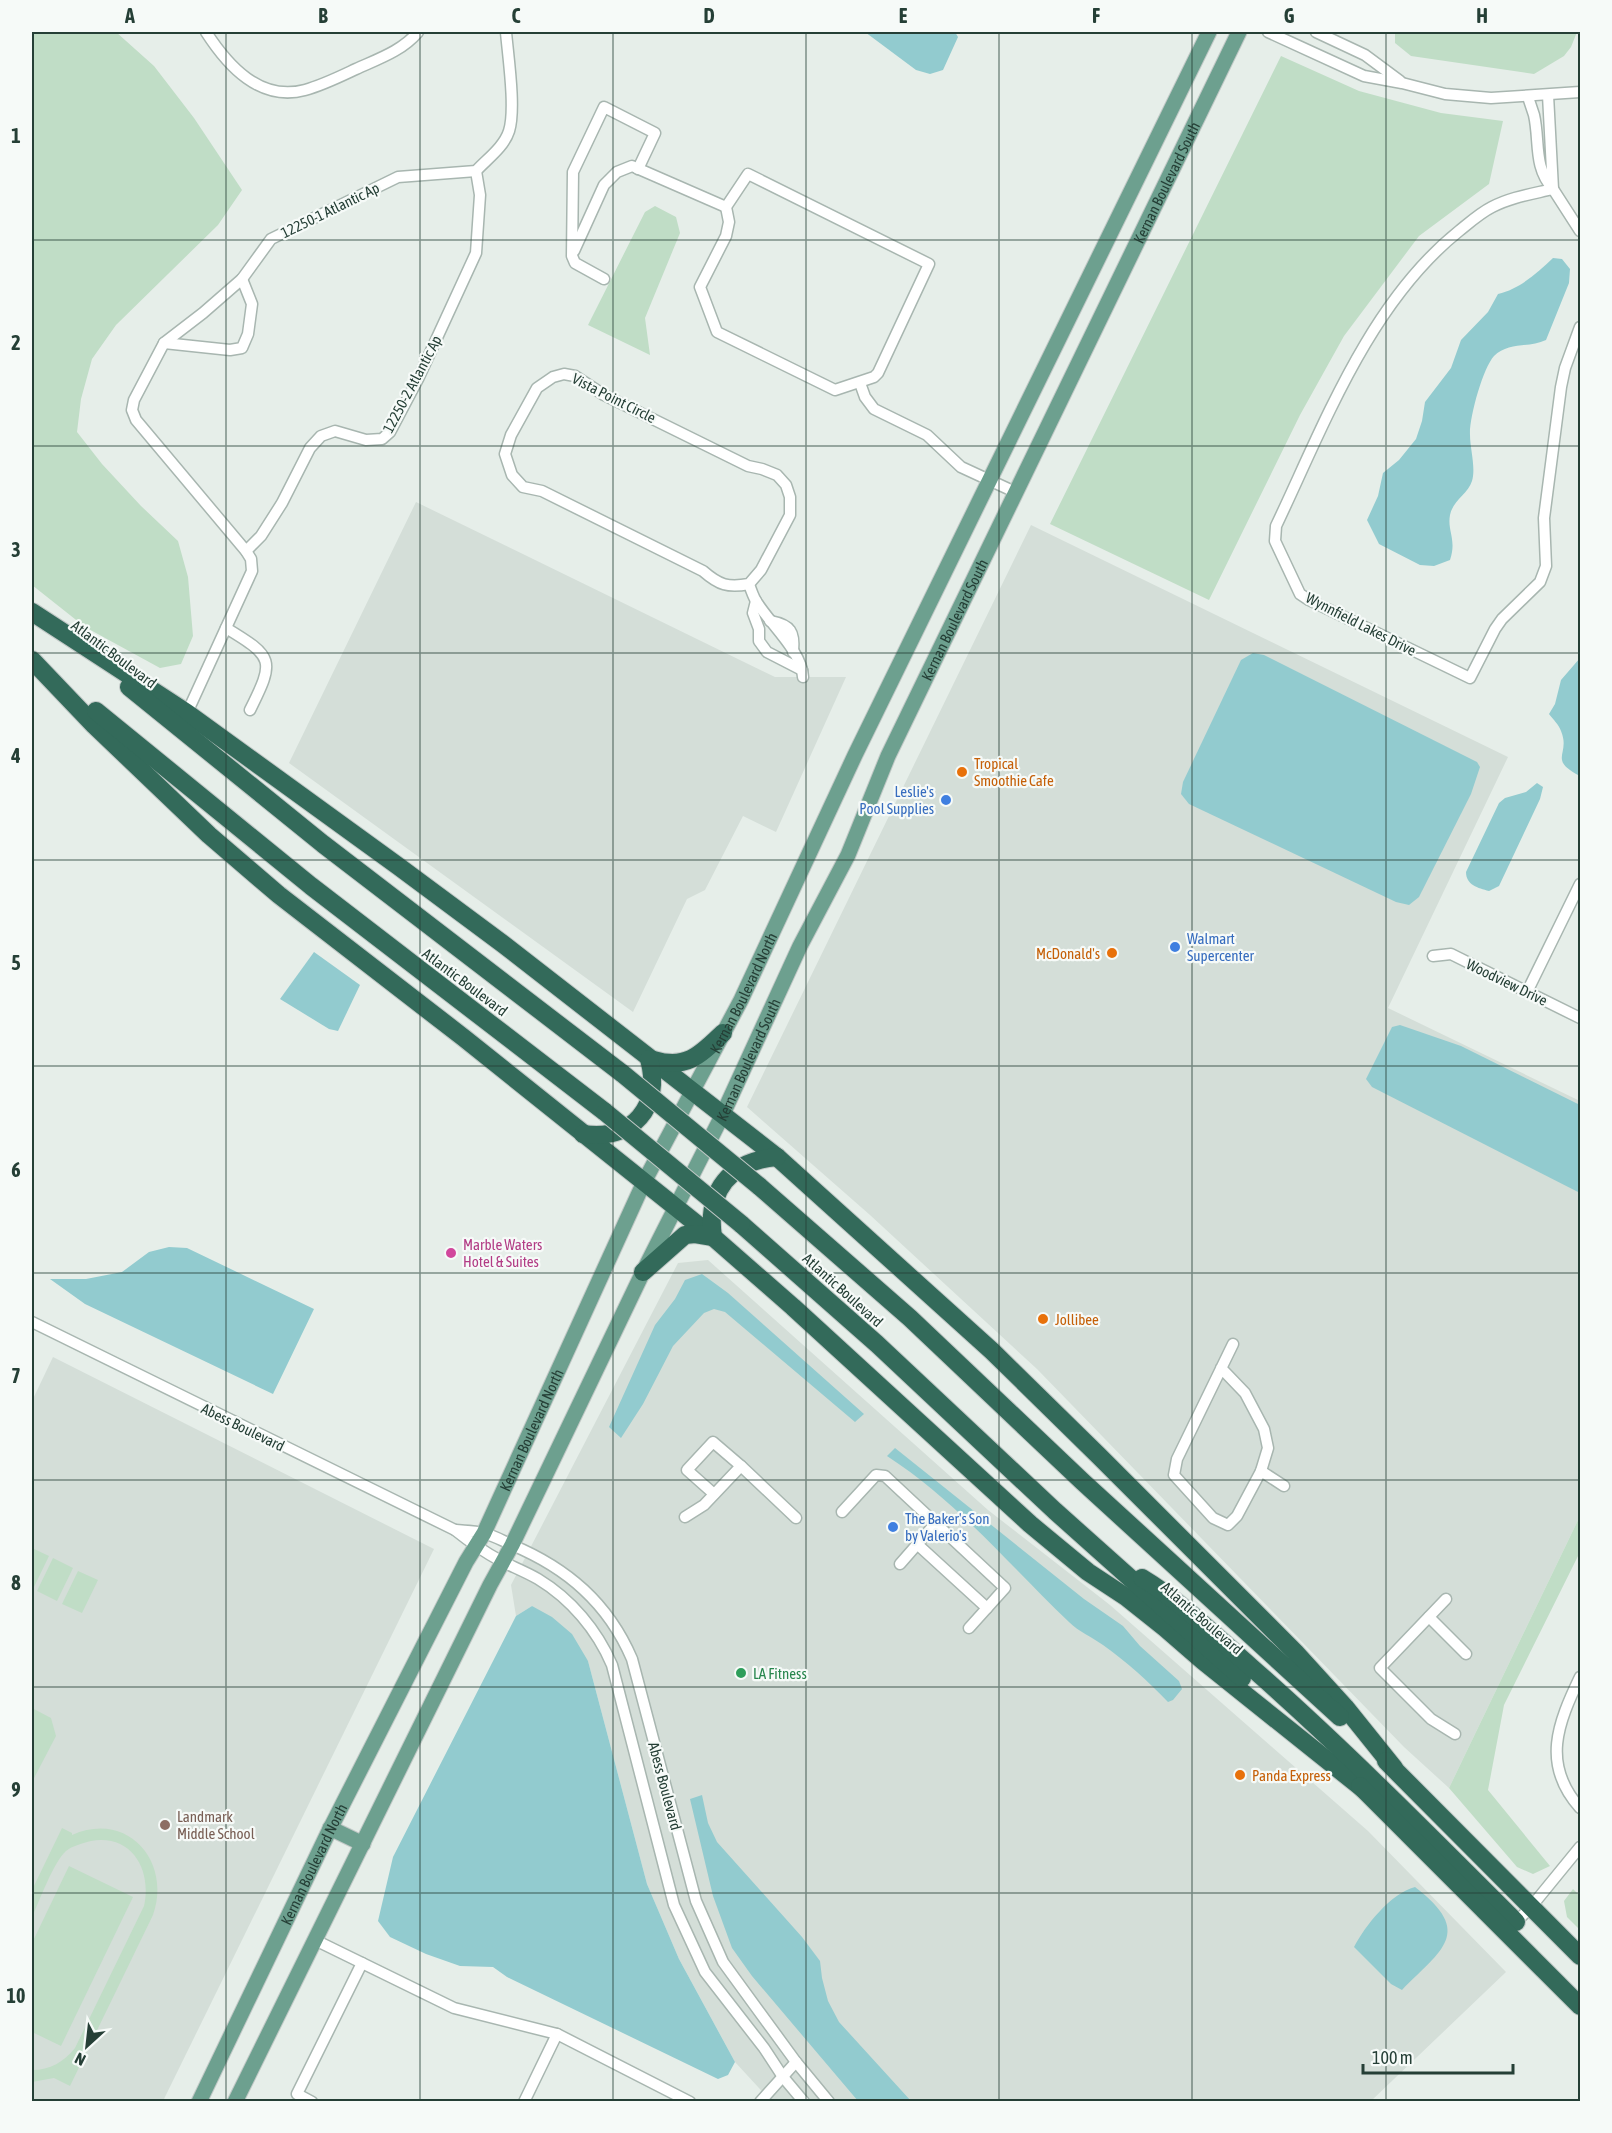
<svg xmlns="http://www.w3.org/2000/svg" width="1612" height="2133" font-family="'Asap Condensed',sans-serif">
  <style>
    .built { fill: #d4ded8 }
    .green { fill: #c0ddc6 }
    .water { fill: #92cbcf }
    .lines { fill: none; stroke-linecap: round; stroke-linejoin: round }
    .street-casing { stroke: #a8b6b0; stroke-width: 13 }
    .primary-casing { stroke: #c2c9c7; stroke-width: 17 }
    .highway-casing { stroke: #c2c9c7; stroke-width: 20 }
    .street { stroke: #fff; stroke-width: 10 }
    .primary { stroke: #6da08f; stroke-width: 15 }
    .highway { stroke: #336a5a; stroke-width: 18 }
    .highway-bridge-casing { stroke: #c2c9c7; stroke-width: 20; stroke-linecap: butt }
    .highway-bridge { stroke: #336a5a; stroke-width: 18 }
    .grid { fill: none; stroke: #253f36; stroke-width: 1.5; stroke-opacity: 0.55 }
    .food-dot { fill: #e8710a; stroke: #f6faf8; stroke-width: 2 }
    .shop-dot { fill: #3f7fe0; stroke: #f6faf8; stroke-width: 2 }
    .hotel-dot { fill: #d1479c; stroke: #f6faf8; stroke-width: 2 }
    .leisure-dot { fill: #2e9e5b; stroke: #f6faf8; stroke-width: 2 }
    .education-dot { fill: #8d6e63; stroke: #f6faf8; stroke-width: 2 }
    .labels { text-anchor: middle; dominant-baseline: central; stroke-width: 4.5; stroke-linejoin: round; paint-order: stroke }
    .street-label { font-size: 15px; fill: #253f36; stroke: #f6faf8 }
    .food-label { font-size: 15px; fill: #c56008; stroke: #f6faf8; text-anchor: start }
    .shop-label { font-size: 15px; fill: #366cbe; stroke: #f6faf8; text-anchor: start }
    .hotel-label { font-size: 15px; fill: #b23c85; stroke: #f6faf8; text-anchor: start }
    .leisure-label { font-size: 15px; fill: #27864d; stroke: #f6faf8; text-anchor: start }
    .education-label { font-size: 15px; fill: #785e54; stroke: #f6faf8; text-anchor: start }
    .neatline { fill: none; stroke: #253f36; stroke-width: 2 }
    .grid-label { font-size: 20px; text-anchor: middle; font-weight: bold; fill: #253f36 }
  </style>
  <rect width="100%" height="100%" fill="#e6eee9"/>
  <g class="built">
    <path d="M416,502l359,175h71l-70,155 -33,-16 -38,74 -18,9 -54,113 -344,-249z"/>
    <path d="M1031,525l477,232 -120,251 192,93v415l-131,272 -45,-41 -367,-378 -167,-154 -123,-108z"/>
    <path d="M708,1260l280,250 122,95 258,226 138,141 -135,129h-600l-36,-39 -56,-103 -32,-75 -59,-223 -56,-55 -16,10 -5,-31 167,-322z"/>
    <path d="M53,1357l381,192 -271,552h-131v-700z"/>
  </g>
  <g class="green">
    <path d="M32,32h84l38,34 40,52 48,72 -24,35 -102,100 -24,34 -11,40 -4,33 25,32 39,42 37,35 10,36 5,59 -12,28 -21,4 -75,-41 -53,-42z"/>
    <path d="M1395,32h182l-6,15 -7,9 -30,18 -123,-18 -16,-13z"/>
    <path d="M1281,56l78,35 82,22 62,8 -14,63 -70,52 -75,100 -44,79 -91,185 -159,-76z"/>
    <path d="M655,206l21,11 4,16 -35,85 5,37 -62,-30 57,-113z"/>
    <path d="M1580,1516v36l-76,153 -16,85 62,76 -17,8 -16,-7 -68,-79z"/>
    <path d="M32,1548l17,8 -16,33h-1z"/>
    <path d="M53,1558l20,10 -16,33 -20,-10z"/>
    <path d="M78,1571l20,9 -16,33 -20,-9z"/>
    <path d="M32,1708l19,10 5,18 -24,46z"/>
    <path d="M62,1828l10,5v2c55,-25 100,26 81,80l-83,171 -16,-8 -22,4v-12c18,0 32,-8 43,-22l69,-142c8,-36 -12,-72 -53,-65 -8,2 -19,5 -25,10 -13,12 -26,49 -34,66v-27z"/>
    <path d="M69,1866l64,31 -72,149 -29,-14v-89z"/>
    <path d="M1573,1889l7,7v34l-13,-13 -3,-16z"/>
  </g>
  <g class="water">
    <path d="M865,32h90l3,5 -15,33 -13,4 -14,-4z"/>
    <path d="M1553,258l9,1 8,10 -1,14 -23,57c-17,8 -38,2 -52,16 -11,12 -25,62 -24,79 0,14 6,32 2,46 -4,13 -19,19 -22,34 -3,16 7,24 0,45l-16,6 -14,-1 -41,-21 -12,-24 11,-24 5,-23 16,-13 17,-21 6,-18 3,-19 26,-34 10,-28 27,-28 10,-18c22,-5 39,-21 55,-36z"/>
    <path d="M1253,653l11,2 213,107 3,5 -9,27 -52,103 -10,8 -13,-3 -207,-98 -8,-10 2,-12 58,-122z"/>
    <path d="M1580,658v118c-33,-17 -9,-21 -19,-45 -2,-6 -8,-12 -12,-17l6,-10 6,-24z"/>
    <path d="M1537,783l6,4 -3,12 -41,87 -10,5c-11,-3 -23,-6 -23,-19l33,-69 6,-5 21,-6z"/>
    <path d="M314,952l46,33 -22,46 -9,-2 -49,-30z"/>
    <path d="M1400,1025l61,21 119,59v88l-208,-106 -6,-8 26,-52z"/>
    <path d="M169,1247l18,1 127,61 -41,85 -188,-90 -35,-25h36l36,-7 27,-20z"/>
    <path d="M702,1274l26,19 136,121 -9,8 -130,-110 -11,-3 -10,4 -31,33 -30,58 -22,34 -12,-11 46,-102 20,-26 10,-19z"/>
    <path d="M895,1448l189,151 39,27 17,20 39,35 3,8 -9,11 -5,2c-20,-21 -41,-40 -65,-57 -11,-8 -24,-13 -34,-23 -60,-57 -111,-120 -182,-166z"/>
    <path d="M532,1606l20,11 20,17 16,27 59,223 32,75 56,103 -7,13 -10,4 -211,-102 -14,-10 -33,-1 -34,-12 -36,-17 -12,-16 15,-64 123,-241z"/>
    <path d="M702,1795l6,28 9,19 85,95 18,24 2,17 6,23 11,21 72,79h-53l-106,-125 -20,-28 -19,-52 -23,-97z"/>
    <path d="M1415,1887c60,46 26,63 -13,103l-11,-6 -37,-37c11,-21 37,-54 61,-60z"/>
  </g>
  <g class="lines">
    <defs>
      <g id="street">
        <path d="M206,32c22,34 54,70 99,58 18,-5 34,-13 51,-21 22,-10 46,-18 62,-37"/>
        <path d="M1268,32l96,44 38,7 43,11 46,4 89,-6"/>
        <path d="M1316,32l49,23 35,26"/>
        <path d="M1528,97c2,6 4,12 6,18 6,26 -1,52 19,74l-5,-94"/>
        <path d="M748,174l181,90 -51,109 -4,4 -39,13 -118,-58 -17,-45 26,-51 3,-14 -3,-15z"/>
        <path d="M1580,231l-27,-42c-21,5 -42,8 -61,18 -12,6 -23,16 -33,24 -90,72 -135,194 -183,295l-1,15 25,53 9,6 161,78 25,-49 7,-10 38,-37 6,-16 -2,-48 17,-131 4,-19 15,-41"/>
        <path d="M574,251l30,-66 13,-13 15,-6 94,41"/>
        <path d="M604,279l-29,-16 -3,-7 1,-84 31,-65 51,26 -17,36"/>
        <path d="M164,343l66,7 12,-2 6,-14 4,-30 -10,-25"/>
        <path d="M860,383l5,14 9,12 53,26 34,32 54,25"/>
        <path d="M246,551l15,-15 21,-33 28,-55 11,-12 14,-5 31,9 16,-1 8,-7 28,-53 58,-126 4,-58 -4,-24"/>
        <path d="M749,584l12,-14 29,-55v-18l-4,-12 -9,-10 -15,-6 -14,-3 -144,-71 -29,-19 -11,-2 -11,3 -16,11 -26,47 -6,19 7,21 11,12 19,4 161,80c16,14 25,17 46,13 2,6 4,12 7,17 13,22 46,50 47,76"/>
        <path d="M756,601l-3,12 6,16v12l8,11 35,18"/>
        <path d="M770,621c21,4 25,11 23,31"/>
        <path d="M226,628c48,29 49,32 24,82"/>
        <path d="M187,713l65,-142 -1,-12 -5,-8 -110,-131 -4,-10 2,-10 30,-57 39,-30 39,-34 29,-40 127,-62 78,-6c11,-12 28,-24 33,-40 7,-22 -1,-75 -3,-99"/>
        <path d="M1433,956l18,-2 129,64"/>
        <path d="M1527,992l53,-108"/>
        <path d="M32,1322l423,208c15,12 29,22 46,31 12,6 25,11 37,18 33,20 59,51 74,86l62,240 31,67 59,76 19,29 21,25"/>
        <path d="M1221,1368l24,25 19,36 4,19 -7,23 -24,45 -9,9 -15,-7 -39,-43 3,-16 56,-115"/>
        <path d="M1261,1471l23,15"/>
        <path d="M714,1494l-27,-24 26,-28 28,24"/>
        <path d="M842,1512l34,-37 9,1 120,112 -36,40"/>
        <path d="M685,1517l19,-12 37,-39 55,52"/>
        <path d="M455,1530c9,1 19,1 28,3 10,2 20,8 29,12 55,23 96,58 120,114l64,242 27,61 73,100 33,40"/>
        <path d="M917,1544l70,64"/>
        <path d="M900,1564l35,-40"/>
        <path d="M1446,1599l-66,69 51,51 24,15"/>
        <path d="M1429,1617l37,37"/>
        <path d="M1580,1677c-22,46 -39,87 0,131"/>
        <path d="M1513,1925l18,-18 49,-60"/>
        <path d="M315,1940l47,23"/>
        <path d="M312,2102l-15,-8 65,-131 92,45 103,26 133,68"/>
        <path d="M524,2102l33,-68"/>
        <path d="M760,2102l36,-40"/>
      </g>
      <g id="primary">
        <path d="M330,1828l33,16"/>
        <path id="s1" d="M199,2102l129,-269 138,-271 18,-29 160,-351 97,-182 114,-245 354,-723"/>
        <path id="s2" d="M235,2102l255,-517 22,-40 131,-273 79,-156 78,-170 48,-91 40,-99 351,-724"/>
      </g>
      <g id="highway">
        <path d="M32,612l155,101 211,153 105,78 274,213 215,194 106,104 197,197 50,55 49,61"/>
        <path d="M32,660l62,65 115,110 70,60 185,143 249,199 80,70 237,217 58,48 38,25 39,31 38,33 164,131"/>
        <path d="M129,687l194,157 300,230"/>
        <path d="M96,711l215,175 294,226"/>
        <path d="M654,1060c33,10 47,-6 69,-27"/>
        <path d="M583,1134c50,7 79,-27 66,-75"/>
        <path d="M759,1186l151,132 173,164 257,235"/>
        <path d="M741,1224l136,120 178,167 187,167"/>
        <path d="M643,1272l42,-37 10,-1 18,3c-7,-46 17,-76 64,-80"/>
        <path d="M1142,1578c40,24 73,58 109,89 92,81 178,168 265,255"/>
        <path d="M1386,1761l194,195"/>
        <path d="M1360,1786l220,220"/>
      </g>
    </defs>
    <use href="#street" class="street-casing"/>
    <use href="#primary" class="primary-casing"/>
    <use href="#highway" class="highway-casing"/>
    <use href="#street" class="street"/>
    <use href="#primary" class="primary"/>
    <use href="#highway" class="highway"/>
    <defs>
      <g id="highway-bridge">
        <path d="M623,1074l136,112"/>
        <path d="M605,1112l136,112"/>
      </g>
    </defs>
    <use href="#highway-bridge" class="highway-bridge-casing"/>
    <use href="#highway-bridge" class="highway-bridge"/>
  </g>
  <path class="grid" d="M226,32v2070M420,32v2070M613,32v2070M806,32v2070M999,32v2070M1192,32v2070M1386,32v2070M32,240h1548M32,446h1548M32,653h1548M32,860h1548M32,1066h1548M32,1273h1548M32,1480h1548M32,1687h1548M32,1893h1548"/>
  <g class="food-dot">
    <circle cx="962" cy="772" r="6"/>
    <circle cx="1112" cy="953" r="6"/>
    <circle cx="1043" cy="1319" r="6"/>
    <circle cx="1240" cy="1775" r="6"/>
  </g>
  <g class="shop-dot">
    <circle cx="946" cy="800" r="6"/>
    <circle cx="1175" cy="947" r="6"/>
    <circle cx="893" cy="1527" r="6"/>
  </g>
  <circle class="hotel-dot" cx="451" cy="1253" r="6"/>
  <circle class="leisure-dot" cx="741" cy="1673" r="6"/>
  <circle class="education-dot" cx="165" cy="1825" r="6"/>
  <g class="labels">
    <g class="street-label">
      <text stroke="none"><textPath href="#s2" startOffset="2134">Kernan Boulevard South</textPath></text>
      <text transform="translate(330 210) rotate(-26)">12250-1 Atlantic Ap</text>
      <text transform="translate(412 384) rotate(-62)">12250-2 Atlantic Ap</text>
      <text transform="translate(614 398) rotate(27)">Vista Point Circle</text>
      <text stroke="none"><textPath href="#s2" startOffset="1648">Kernan Boulevard South</textPath></text>
      <text transform="translate(1361 624) rotate(27)">Wynnfield Lakes Drive</text>
      <text transform="translate(114 654) rotate(37)">Atlantic Boulevard</text>
      <text transform="translate(465 982) rotate(37)">Atlantic Boulevard</text>
      <text transform="translate(1507 982) rotate(26)">Woodview Drive</text>
      <text stroke="none"><textPath href="#s1" startOffset="1236">Kernan Boulevard North</textPath></text>
      <text stroke="none"><textPath href="#s2" startOffset="1162">Kernan Boulevard South</textPath></text>
      <text transform="translate(843 1290) rotate(42)">Atlantic Boulevard</text>
      <text transform="translate(243 1427) rotate(26)">Abess Boulevard</text>
      <text stroke="none"><textPath href="#s1" startOffset="750">Kernan Boulevard North</textPath></text>
      <text transform="translate(1202 1618) rotate(41)">Atlantic Boulevard</text>
      <text transform="translate(665 1786) rotate(75)">Abess Boulevard</text>
      <text stroke="none"><textPath href="#s1" startOffset="264">Kernan Boulevard North</textPath></text>
    </g>
    <g class="food-label">
      <text x="974" y="763">Tropical<tspan x="974" dy="17">Smoothie Cafe</tspan></text>
      <text x="1100" y="953" text-anchor="end">McDonald's</text>
      <text x="1055" y="1319">Jollibee</text>
      <text x="1252" y="1775">Panda Express</text>
    </g>
    <g class="shop-label">
      <text x="934" y="791" text-anchor="end">Leslie's<tspan x="934" dy="17">Pool Supplies</tspan></text>
      <text x="1187" y="938">Walmart<tspan x="1187" dy="17">Supercenter</tspan></text>
      <text x="905" y="1518">The Baker's Son<tspan x="905" dy="17">by Valerio's</tspan></text>
    </g>
    <g class="hotel-label">
      <text x="463" y="1244">Marble Waters<tspan x="463" dy="17">Hotel &amp; Suites</tspan></text>
    </g>
    <g class="leisure-label">
      <text x="753" y="1673">LA Fitness</text>
    </g>
    <g class="education-label">
      <text x="177" y="1816">Landmark<tspan x="177" dy="17">Middle School</tspan></text>
    </g>
  </g>
  <rect width="1612" height="2133" fill="none" stroke="#f6faf8" stroke-width="66"/>
  <g transform="translate(87 2046) rotate(207)" stroke="#f6faf8" stroke-width="4.5" paint-order="stroke">
  <path d="M0-4.5L10 22L0 15L-10 22Z" fill="#253f36"/>
  <text y="-9" font-size="16" font-weight="bold" text-anchor="middle" fill="#253f36">N</text>
  </g>
  <path d="M1363 2064v9h150v-9" fill="none" stroke="#253f36" stroke-width="3"/>
  <text x="1372" y="2064" font-size="18" fill="#253f36" stroke="#f6faf8" stroke-width="4.5" paint-order="stroke">100 m</text>
  <rect x="33" y="33" width="1546" height="2067" class="neatline"/>
  <g class="grid-label">
    <text x="130" y="23">A</text>
    <text x="323" y="23">B</text>
    <text x="516" y="23">C</text>
    <text x="709" y="23">D</text>
    <text x="903" y="23">E</text>
    <text x="1096" y="23">F</text>
    <text x="1289" y="23">G</text>
    <text x="1482" y="23">H</text>
    <text x="16" y="143">1</text>
    <text x="16" y="350">2</text>
    <text x="16" y="557">3</text>
    <text x="16" y="763">4</text>
    <text x="16" y="970">5</text>
    <text x="16" y="1177">6</text>
    <text x="16" y="1383">7</text>
    <text x="16" y="1590">8</text>
    <text x="16" y="1797">9</text>
    <text x="16" y="2003">10</text>
  </g>
</svg>
